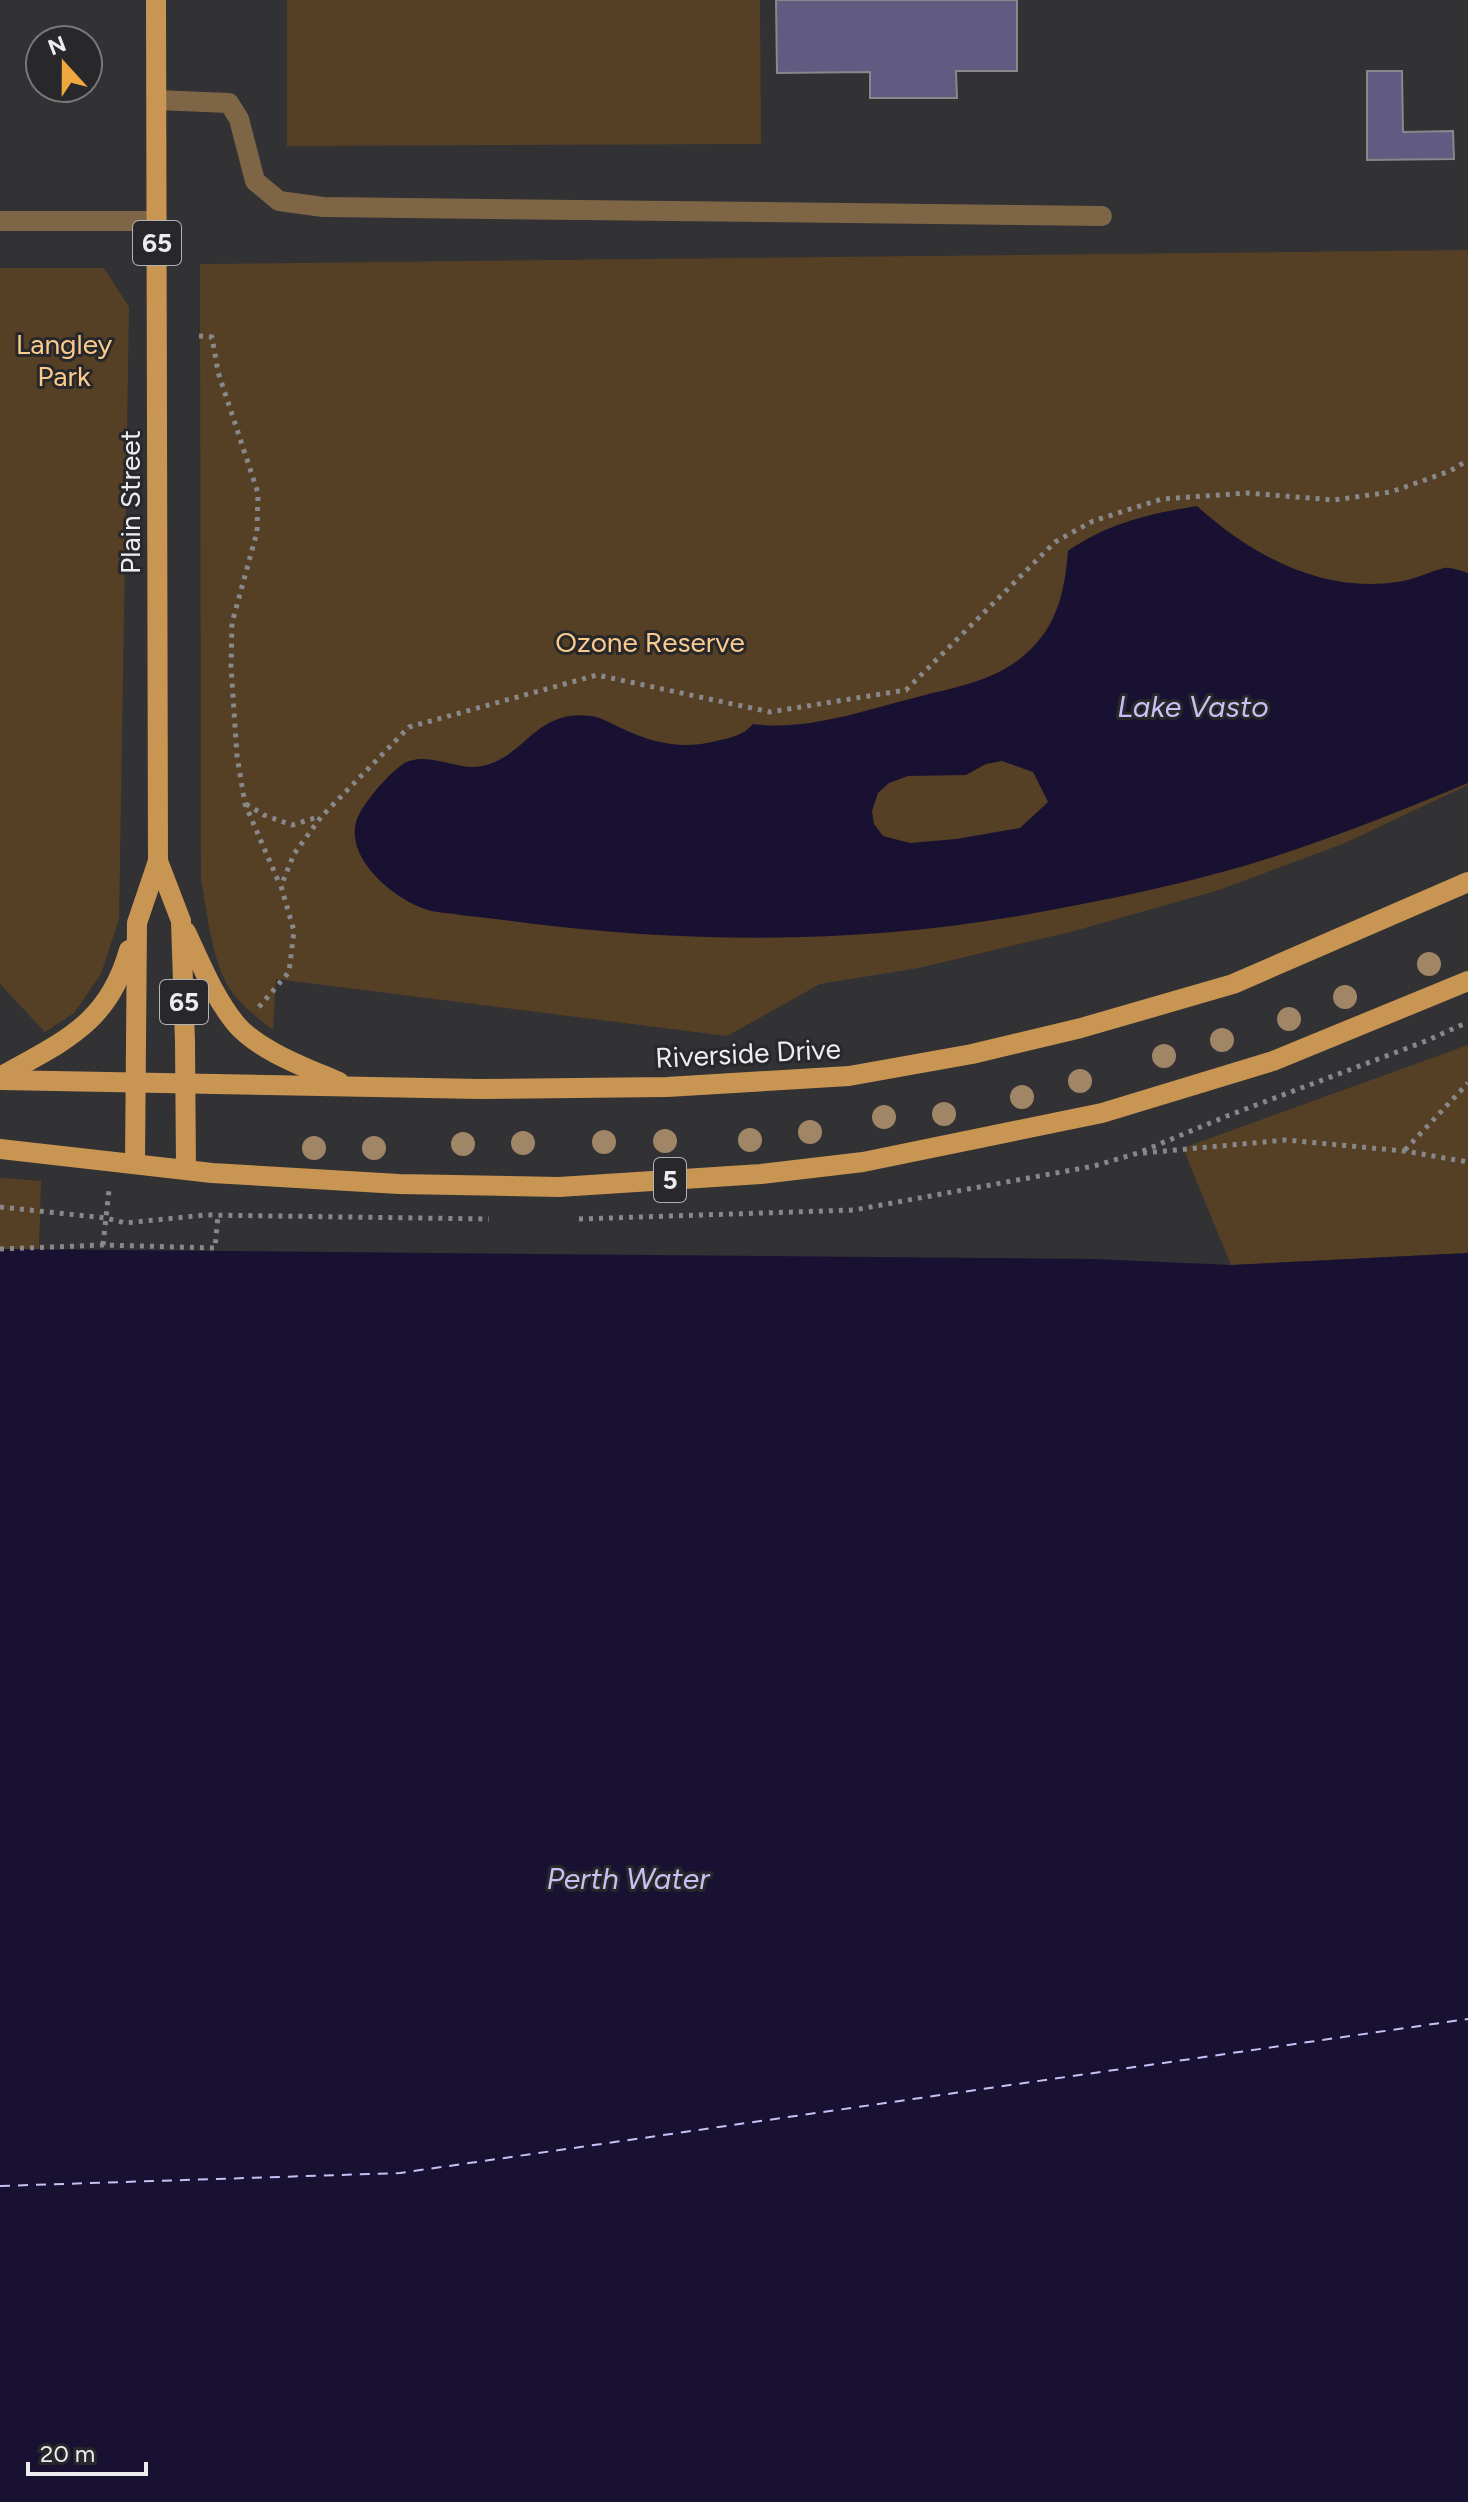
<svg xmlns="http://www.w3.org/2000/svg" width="1468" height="2502" font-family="Figtree,sans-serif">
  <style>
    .green { fill: #554025 }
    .water { fill: #191132; fill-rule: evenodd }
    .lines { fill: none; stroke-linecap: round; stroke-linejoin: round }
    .ferry { stroke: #c8c0f5; stroke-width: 2; stroke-dasharray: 10 8; stroke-linecap: butt }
    .building { fill: #615b82; stroke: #88888b; stroke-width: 2 }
    .path { stroke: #88888a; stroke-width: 5; stroke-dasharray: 4 6; stroke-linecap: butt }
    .minor { stroke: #7e6546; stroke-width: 20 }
    .major { stroke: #c89553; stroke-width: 20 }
    .tree { fill: #a08566 }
    .labels { text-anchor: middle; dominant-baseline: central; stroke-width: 6; stroke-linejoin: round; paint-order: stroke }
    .shield { fill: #28272a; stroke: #b2b2b4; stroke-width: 2 }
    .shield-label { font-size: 26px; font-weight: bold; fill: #ededef }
    .park-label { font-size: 28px; fill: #faca8f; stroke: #28272a }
    .street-label { font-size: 28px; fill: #ededef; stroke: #28272a }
    .water-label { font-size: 30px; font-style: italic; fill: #c8c0f5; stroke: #28272a }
  </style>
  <rect width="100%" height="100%" fill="#323134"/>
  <g class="green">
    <path d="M287,0h473l1,144 -474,2z"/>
    <path d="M1468,250v535l-123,58 -126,47 -145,41 -155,37 -99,16 -93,52 -451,-57 -3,51c-15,-12 -35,-27 -45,-44 -17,-30 -20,-71 -27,-105l-1,-617z"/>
    <path d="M0,268h104l25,39 -10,612 -18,55 -27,39 -29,19 -45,-48z"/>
    <path d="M1468,1045v208l-237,12 -48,-117z"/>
    <path d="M0,1178l41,3 -2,68h-39z"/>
  </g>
  <g class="water">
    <path d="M1197,506c54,49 124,87 200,76 17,-2 31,-10 47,-14 7,-1 17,3 24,5v210c-58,24 -117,48 -177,68 -81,28 -172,47 -256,62 -167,31 -341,31 -509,10 -22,-3 -44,-6 -66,-8 -10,-2 -22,-2 -32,-5 -33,-10 -82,-50 -72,-88 4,-16 38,-56 53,-61 24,-8 49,10 73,5 44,-9 53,-57 109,-50 10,1 21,8 30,12 31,15 62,22 95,13 14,-3 28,-6 37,-17 52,7 106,-12 157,-25 45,-13 88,-16 123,-52 26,-27 32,-60 35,-96 38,-27 83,-38 129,-45zM1002,761l31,11 15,30 -28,26 -64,11 -46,4 -27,-7 -9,-12 -2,-13 6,-18 11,-10 19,-7 58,-1 20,-11z"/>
    <path d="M0,1249l1094,10 137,6 237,-12v1249h-1468z"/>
  </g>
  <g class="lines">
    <path class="ferry" d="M0,2186l400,-13 1068,-154"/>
  </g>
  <g class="building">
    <path d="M776,0h241v71h-61l1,27h-87v-26l-93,1z"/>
    <path d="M1367,71h35l1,61 50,-1 1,28 -87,1z"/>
  </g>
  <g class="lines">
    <g class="path">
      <path d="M199,336l13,1 6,35 40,121 -1,39 -25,91 -1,43 6,90 8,48 35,81"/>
      <path d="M246,804l18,11 28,10 26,-8"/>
      <path d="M259,1007l30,-35 5,-41 -13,-45 13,-32 27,-37 88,-90 188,-52 173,37 136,-22 149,-148 38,-21 69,-22 85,-6 87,7 57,-8 59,-21 18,-11"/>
      <path d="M1405,1150l63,-67"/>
      <path d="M1143,1153l143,-13 118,11 64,11"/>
      <path d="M0,1207l106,11 19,5 80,-8 284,4"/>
      <path d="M579,1219l275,-9 240,-44 44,-13 89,-37 199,-75 42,-19"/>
      <path d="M103,1245l6,-55"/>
      <path d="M0,1249l103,-4 112,3 3,-33"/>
    </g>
    <g class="minor">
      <path d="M157,100l72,3 10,16 16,62 24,20 44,6 779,9"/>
      <path d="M0,221h157"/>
    </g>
    <g class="major">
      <path d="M158,861l23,60 4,121 1,127"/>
      <path d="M186,932c15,32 28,65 50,92 23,27 71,44 103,58"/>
      <path d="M0,1077c63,-36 108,-52 129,-127"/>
      <path d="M0,1080l479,9 188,-2 182,-11 123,-22 109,-26 152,-44 235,-102"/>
      <path d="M0,1149l212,24 187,11 160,3 202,-13 102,-12 239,-49 171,-52 195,-80"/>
      <path d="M135,1163l2,-240 21,-62 -2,-861"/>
    </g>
  </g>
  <g class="tree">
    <circle cx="1429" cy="964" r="12"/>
    <circle cx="1345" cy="997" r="12"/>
    <circle cx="1289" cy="1019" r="12"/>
    <circle cx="1222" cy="1040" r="12"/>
    <circle cx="1164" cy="1056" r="12"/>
    <circle cx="1080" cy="1081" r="12"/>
    <circle cx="1022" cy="1097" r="12"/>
    <circle cx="944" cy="1114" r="12"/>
    <circle cx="884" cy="1117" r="12"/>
    <circle cx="810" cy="1132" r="12"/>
    <circle cx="750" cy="1140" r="12"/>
    <circle cx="665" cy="1141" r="12"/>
    <circle cx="604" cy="1142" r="12"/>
    <circle cx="523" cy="1143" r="12"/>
    <circle cx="463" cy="1144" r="12"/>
    <circle cx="314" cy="1148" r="12"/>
    <circle cx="374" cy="1148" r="12"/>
  </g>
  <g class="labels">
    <g class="shield">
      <rect x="133" y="221" width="48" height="44" rx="6"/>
      <rect x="160" y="980" width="48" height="44" rx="6"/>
      <rect x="654" y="1158" width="32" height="44" rx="6"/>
    </g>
    <g class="shield-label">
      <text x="157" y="243">65</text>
      <text x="184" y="1002">65</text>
      <text x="670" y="1180">5</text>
    </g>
    <g class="park-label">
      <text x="64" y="344">Langley<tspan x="64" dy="32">Park</tspan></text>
      <text x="650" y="642">Ozone Reserve</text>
    </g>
    <g class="street-label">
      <text transform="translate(130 502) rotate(-90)">Plain Street</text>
      <text transform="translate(748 1053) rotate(-3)">Riverside Drive</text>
    </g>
    <g class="water-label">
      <text x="1193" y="706">Lake Vasto</text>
      <text x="628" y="1878">Perth Water</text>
    </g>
  </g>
  <g transform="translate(64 64) rotate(339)"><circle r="38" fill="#28272a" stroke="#777679" stroke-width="2"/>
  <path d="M0-6L14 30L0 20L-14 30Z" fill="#efa73e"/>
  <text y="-12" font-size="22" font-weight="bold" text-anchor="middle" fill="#ededef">N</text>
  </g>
  <path d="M28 2462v12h118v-12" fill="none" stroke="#ededef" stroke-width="4"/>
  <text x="40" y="2462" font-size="24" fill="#ededef" stroke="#28272a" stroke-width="6" paint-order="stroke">20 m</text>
</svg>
